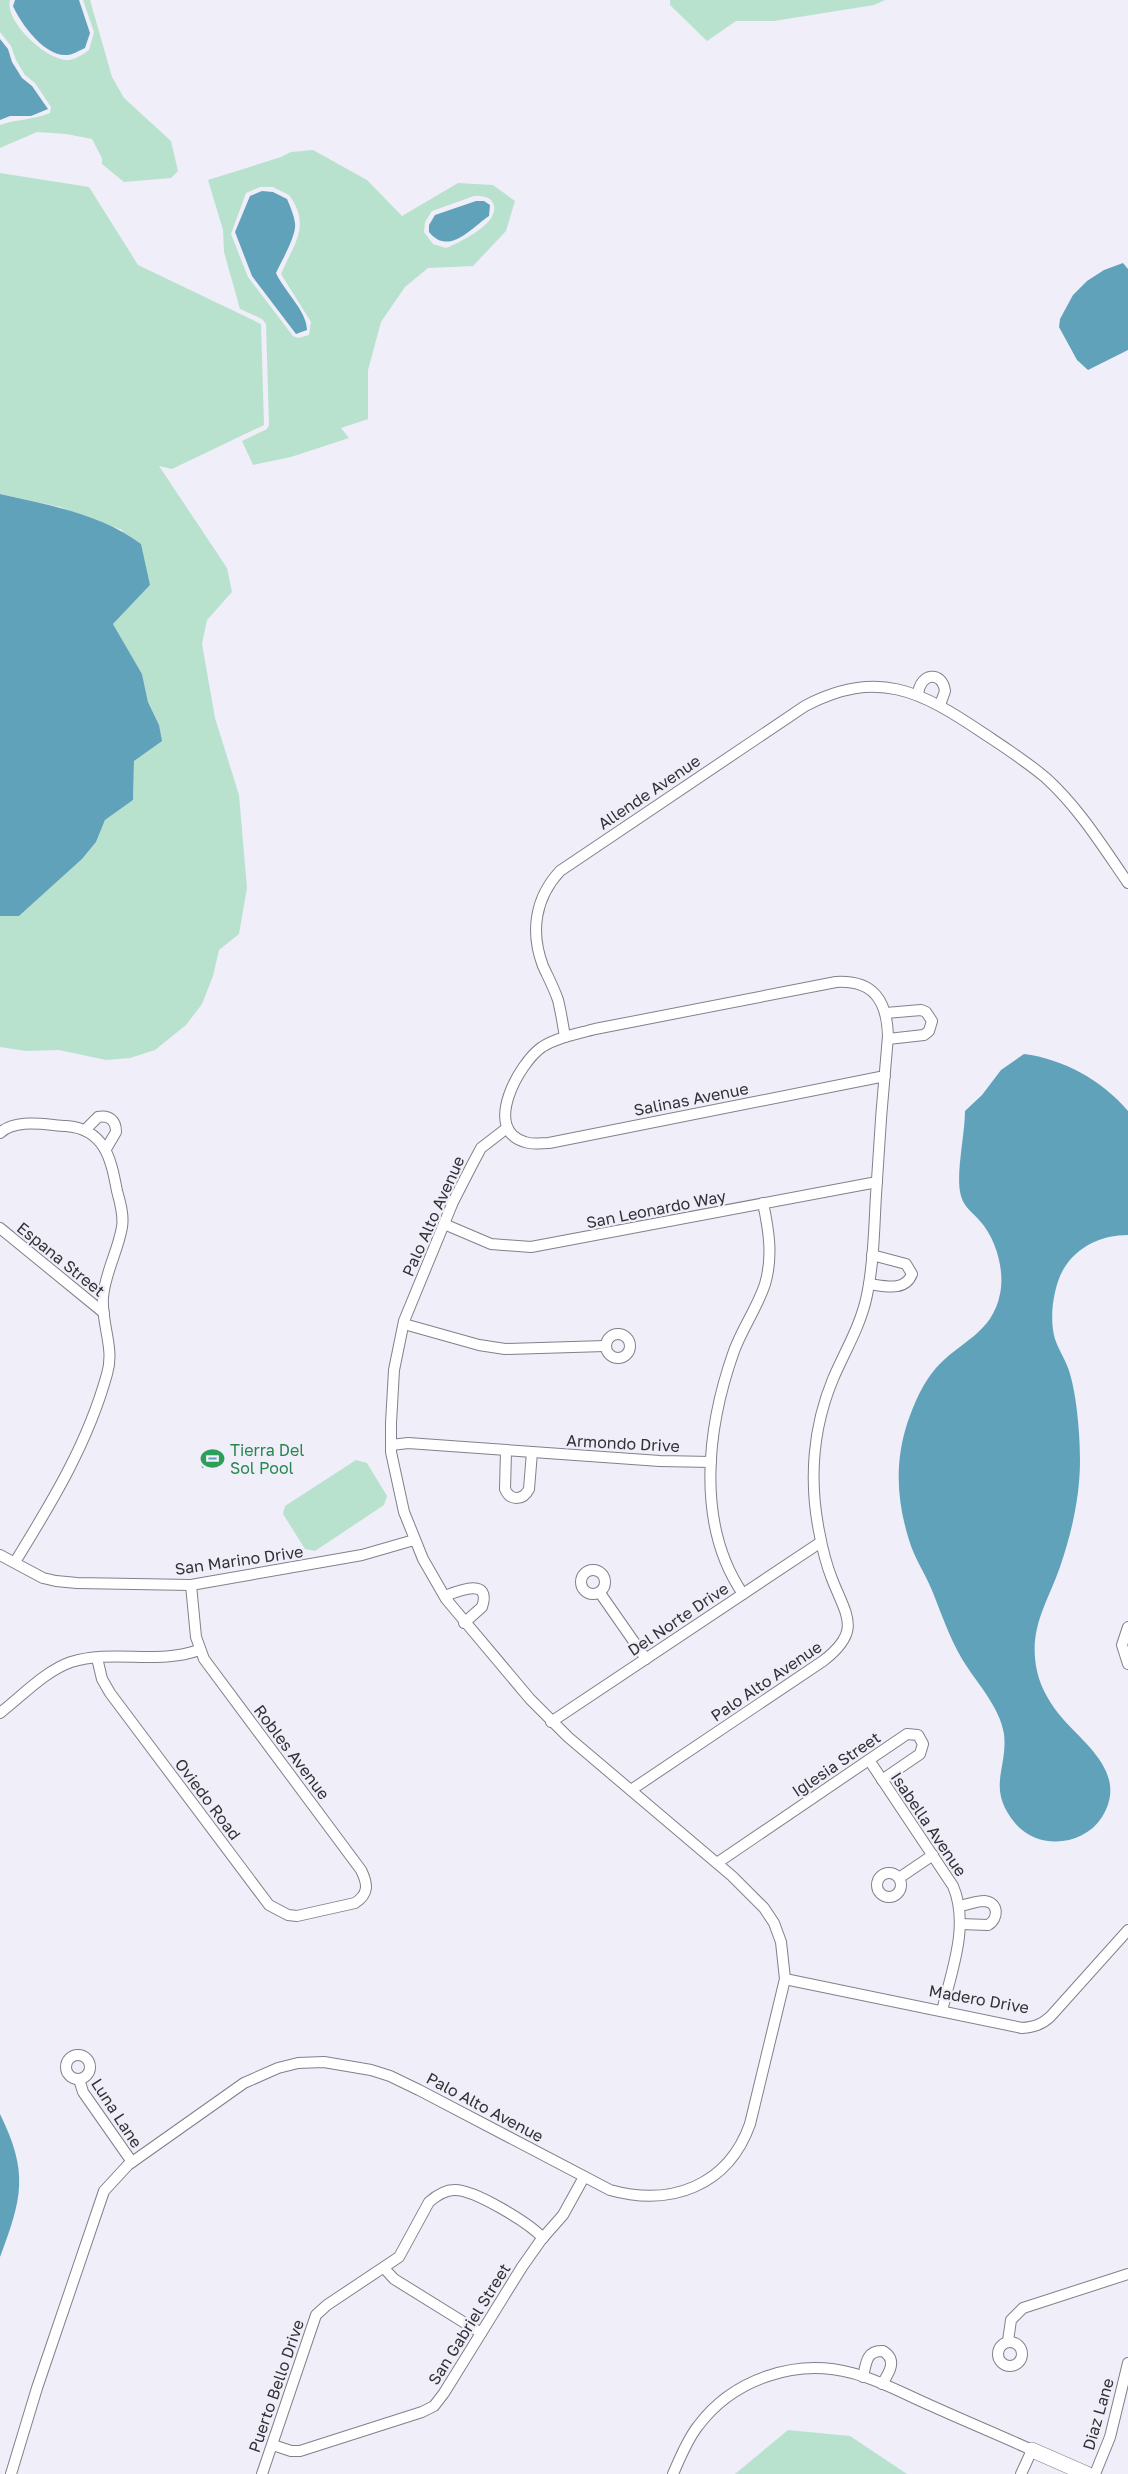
<svg xmlns="http://www.w3.org/2000/svg" width="1128" height="2474" font-family="'Golos Text',sans-serif">
  <style>
    .green { fill: #b9e2ce; fill-rule: evenodd }
    .water { fill: #61a2bb }
    .lines { fill: none; stroke-linecap: round; stroke-linejoin: round }
    .street-casing { stroke: #82818a; stroke-width: 12 }
    .secondary-casing { stroke: #82818a; stroke-width: 16 }
    .street { stroke: #fff; stroke-width: 10 }
    .secondary { stroke: #fff; stroke-width: 15 }
    .labels { text-anchor: middle; dominant-baseline: central; stroke-width: 4.5; stroke-linejoin: round; paint-order: stroke }
    .street-label { font-size: 16px; fill: #323236; stroke: #efeef9 }
    .leisure-label { font-size: 16px; fill: #27864d; stroke: #efeef9; text-anchor: start }
  </style>
  <rect width="100%" height="100%" fill="#efeef9"/>
  <g class="green">
    <path d="M0,0h10c-6,21 37,61 58,60 6,0 16,-6 21,-10l5,-18 -11,-32h7l22,77 12,21 47,43 7,30 -7,7 -47,4 -22,-18v-6l-10,-19 -26,-5 -29,-2 -37,16v-23c17,-6 33,-5 50,-12l1,-6 -16,-24 -10,-8 -9,-15 -5,-14 -11,-14z"/>
    <path d="M670,0h215l-11,5 -100,16h-38l-29,20 -37,-36z"/>
    <path d="M313,150l54,30 35,36 56,-33 35,2 22,16 -9,30 -33,35 -45,2 -23,19 -24,35 -13,48v49l-27,9 8,10 -58,19 -38,8 -11,-24 25,-12 2,-4 -3,-101 -4,-5 -22,-10 -16,-57 -1,-22 -15,-50 73,-23 10,-5zM260,187h13l16,8c23,31 4,50 -8,79l30,48 -2,13 -11,3 -5,-2 -45,-59 -17,-43 15,-41zM474,196c8,0 18,0 20,10 4,18 -34,36 -48,42l-13,-4 -9,-12 1,-10 7,-11z"/>
    <path d="M0,173l89,14 49,78 123,59 3,101 -92,44 -13,-3 68,102 5,24 -25,28 -5,24 13,74 24,77 8,93 -8,46 -20,16 -6,26 -11,28 -16,21 -31,25 -25,8 -24,2 -47,-10 -33,1 -26,-4v-131h19l63,-57 14,-17 9,-22 28,-20 1,-39 25,-36 -11,-23 -6,-28 -29,-50 37,-39 -28,-55 -62,-23 -60,-13z"/>
    <path d="M356,1460l11,3 20,33 -3,9 -69,46 -10,-2 -22,-35 2,-8z"/>
    <path d="M788,2430l62,6 57,38h-172z"/>
  </g>
  <g class="water">
    <path d="M15,0h64l11,33 -5,15c-5,2 -12,7 -18,7 -22,2 -46,-31 -54,-49z"/>
    <path d="M0,39l8,10 4,13 10,16 10,8 16,23 -17,7h-21l-10,4z"/>
    <path d="M262,191l11,1 14,7c3,7 7,16 8,24 2,12 -13,37 -19,50 8,18 31,38 31,57l-11,4 -44,-58 -17,-44 15,-36z"/>
    <path d="M476,201h8l6,4 -1,11c-19,13 -40,40 -60,16v-7l6,-10z"/>
    <path d="M1123,263l5,6v81l-40,20 -11,-10 -18,-33 1,-8 13,-24 14,-14 17,-11z"/>
    <path d="M0,494c49,11 101,20 141,50l9,41 -37,39 29,50 6,28 11,23 3,16 -28,20 -1,39 -28,20 -9,22 -14,17 -63,57h-19z"/>
    <path d="M1024,1054c39,5 78,26 104,57v124c-26,0 -51,11 -65,35 -10,18 -14,50 -8,69 4,12 12,23 15,35 7,24 10,61 10,86 0,36 -8,72 -20,107 -13,37 -32,62 -23,104 4,18 14,34 26,48 24,27 65,56 39,98 -19,30 -65,33 -87,6 -29,-35 -7,-54 -11,-89 -4,-27 -28,-52 -42,-75 -13,-22 -21,-47 -31,-71 -6,-14 -15,-28 -20,-42 -14,-41 -17,-81 -4,-122 7,-20 15,-40 29,-56 24,-27 56,-34 64,-74 5,-24 -4,-55 -20,-73 -7,-8 -16,-14 -19,-25 -6,-20 4,-61 4,-85l17,-16 19,-25z"/>
    <path d="M222,1451l2,13 -22,4 -2,-13z"/>
    <path d="M0,2114c29,59 22,84 0,143z"/>
  </g>
  <g class="lines">
    <defs>
      <g id="street">
        <path d="M918,694c2,-21 24,-24 27,-3l-5,14"/>
        <path d="M886,1013l35,-3 5,2 6,9 -3,10 -5,4 -36,4"/>
        <path d="M565,1037c-2,-12 -4,-25 -7,-37 -4,-12 -10,-23 -15,-34 -13,-34 -8,-68 17,-95l245,-165c72,-38 116,-15 178,27 21,14 43,28 63,45 33,30 57,69 82,105"/>
        <path d="M85,1130l13,-13c11,-2 18,3 18,15l-10,17"/>
        <path d="M0,1133c16,-15 46,-8 66,-7 39,3 45,33 51,65 3,11 7,24 5,36 -4,24 -17,46 -19,70 -2,27 12,51 4,77 -19,69 -55,128 -92,188"/>
        <path d="M444,1224l47,20 40,3 346,-65"/>
        <path d="M0,1228l104,85"/>
        <path d="M869,1284c16,2 36,8 43,-10l-6,-10 -34,-9"/>
        <path d="M404,1324l75,21 26,4 100,-3"/>
        <circle cx="618" cy="1346" r="12"/>
        <path d="M391,1445l17,-2 252,18 51,1"/>
        <path d="M506,1451l-1,38c5,12 18,12 24,0l3,-37"/>
        <path d="M0,1555l43,23 13,3 21,2 114,2 171,-30 52,-15"/>
        <circle cx="593" cy="1582" r="12"/>
        <path d="M600,1593l46,66"/>
        <path d="M743,1594c-48,-70 -36,-167 -9,-243 8,-22 24,-45 31,-67 8,-27 4,-53 -2,-81"/>
        <path d="M445,1596c13,-5 47,-19 37,11l-18,16"/>
        <path d="M1128,1627l-6,18 6,19"/>
        <path d="M97,1658l5,21 8,14 159,212 19,10 9,1 58,-13c14,-9 13,-19 6,-33l-157,-211 -8,-22 -5,-52"/>
        <path d="M0,1713c22,-17 45,-42 71,-51 42,-13 87,3 128,-12"/>
        <path d="M551,1722l270,-180"/>
        <path d="M869,1760l84,126c17,40 -2,86 -11,125"/>
        <path d="M631,1790l192,-129c39,-30 24,-44 9,-82 -6,-15 -10,-32 -13,-48 -10,-51 -6,-104 14,-152 12,-28 28,-54 34,-84 7,-33 7,-67 9,-100 3,-53 7,-106 12,-159 -1,-35 -14,-56 -52,-54l-241,47c-18,5 -37,8 -53,18 -23,16 -60,83 -17,95 8,3 16,1 24,1l336,-67"/>
        <path d="M717,1863l190,-129 11,1 5,9 -3,10 -38,26"/>
        <circle cx="889" cy="1885" r="12"/>
        <path d="M899,1878l34,-23"/>
        <path d="M959,1906c8,-1 17,-5 25,-5 15,1 15,18 4,24l-28,-1"/>
        <path d="M785,1979l237,49c12,-1 19,-3 28,-11l78,-87"/>
        <circle cx="78" cy="2067" r="12"/>
        <path d="M79,2079l4,13 49,70"/>
        <path d="M384,2268l10,11 87,54"/>
        <path d="M1008,2341l3,-21 12,-12 105,-34"/>
        <circle cx="1010" cy="2354" r="12"/>
        <path d="M863,2377c3,-13 3,-27 20,-26 15,9 6,22 -1,33"/>
        <path d="M273,2445l18,6h9l122,-39 12,-6 10,-13 78,-126 19,-27 22,-25 21,-38"/>
        <path d="M11,2474l26,-86 67,-197 24,-26 116,-82 34,-15 20,-5 26,-1 47,8 19,6 29,14 191,100c61,17 118,-4 140,-66l35,-145 -4,-37 -7,-19 -10,-15 -32,-32 -164,-139 -38,-38 -84,-100 -23,-40 -19,-47 -13,-60v-29l3,-53 10,-49 49,-119 20,-39 8,-15 26,-20"/>
        <path d="M262,2474l54,-159 11,-10 72,-48 30,-55c7,-6 15,-12 25,-12 20,-1 75,33 89,48"/>
        <path d="M673,2474c7,-16 14,-34 25,-48 35,-47 98,-68 154,-53 28,7 54,22 80,33 33,15 67,29 100,44l-11,24"/>
        <path d="M1095,2474l15,-37 18,-74"/>
      </g>
      <path id="secondary" d="M1032,2450l55,24"/>
    </defs>
    <use href="#street" class="street-casing"/>
    <use href="#secondary" class="secondary-casing"/>
    <use href="#street" class="street"/>
    <use href="#secondary" class="secondary"/>
  </g>
  <defs>
    <symbol id="stadium-bare" viewBox="-9 -9 18 18"><path d="M0-5a6.5 5 0 1 0 0 10a6.5 5 0 1 0 0-10ZM-3.5-1.8h7v3.6h-7Z" fill="#2e9e5b" stroke="#efeef9" stroke-width="2.5" paint-order="stroke"/></symbol>
  </defs>
  <g fill-rule="evenodd">
    <use href="#stadium-bare" x="196" y="1442" width="33" height="33"/>
  </g>
  <g class="labels">
    <g class="street-label">
      <text transform="translate(649 792) rotate(-34)">Allende Avenue</text>
      <text transform="translate(691 1099) rotate(-11)">Salinas Avenue</text>
      <text transform="translate(656 1209) rotate(-11)">San Leonardo Way</text>
      <text transform="translate(433 1216) rotate(-66)">Palo Alto Avenue</text>
      <text transform="translate(61 1259) rotate(39)">Espana Street</text>
      <text transform="translate(623 1443) rotate(3)">Armondo Drive</text>
      <text transform="translate(239 1560) rotate(-8)">San Marino Drive</text>
      <text transform="translate(678 1619) rotate(-34)">Del Norte Drive</text>
      <text transform="translate(766 1681) rotate(-34)">Palo Alto Avenue</text>
      <text transform="translate(292 1752) rotate(53)">Robles Avenue</text>
      <text transform="translate(836 1764) rotate(-34)">Iglesia Street</text>
      <text transform="translate(208 1799) rotate(53)">Oviedo Road</text>
      <text transform="translate(929 1824) rotate(56)">Isabella Avenue</text>
      <text transform="translate(979 1999) rotate(10)">Madero Drive</text>
      <text transform="translate(485 2107) rotate(28)">Palo Alto Avenue</text>
      <text transform="translate(117 2113) rotate(57)">Luna Lane</text>
      <text transform="translate(469 2324) rotate(-58)">San Gabriel Street</text>
      <text transform="translate(276 2386) rotate(-71)">Puerto Bello Drive</text>
      <text transform="translate(1098 2414) rotate(-74)">Diaz Lane</text>
    </g>
    <g class="leisure-label">
      <text x="230" y="1450">Tierra Del<tspan x="230" dy="18">Sol Pool</tspan></text>
    </g>
  </g>
</svg>
